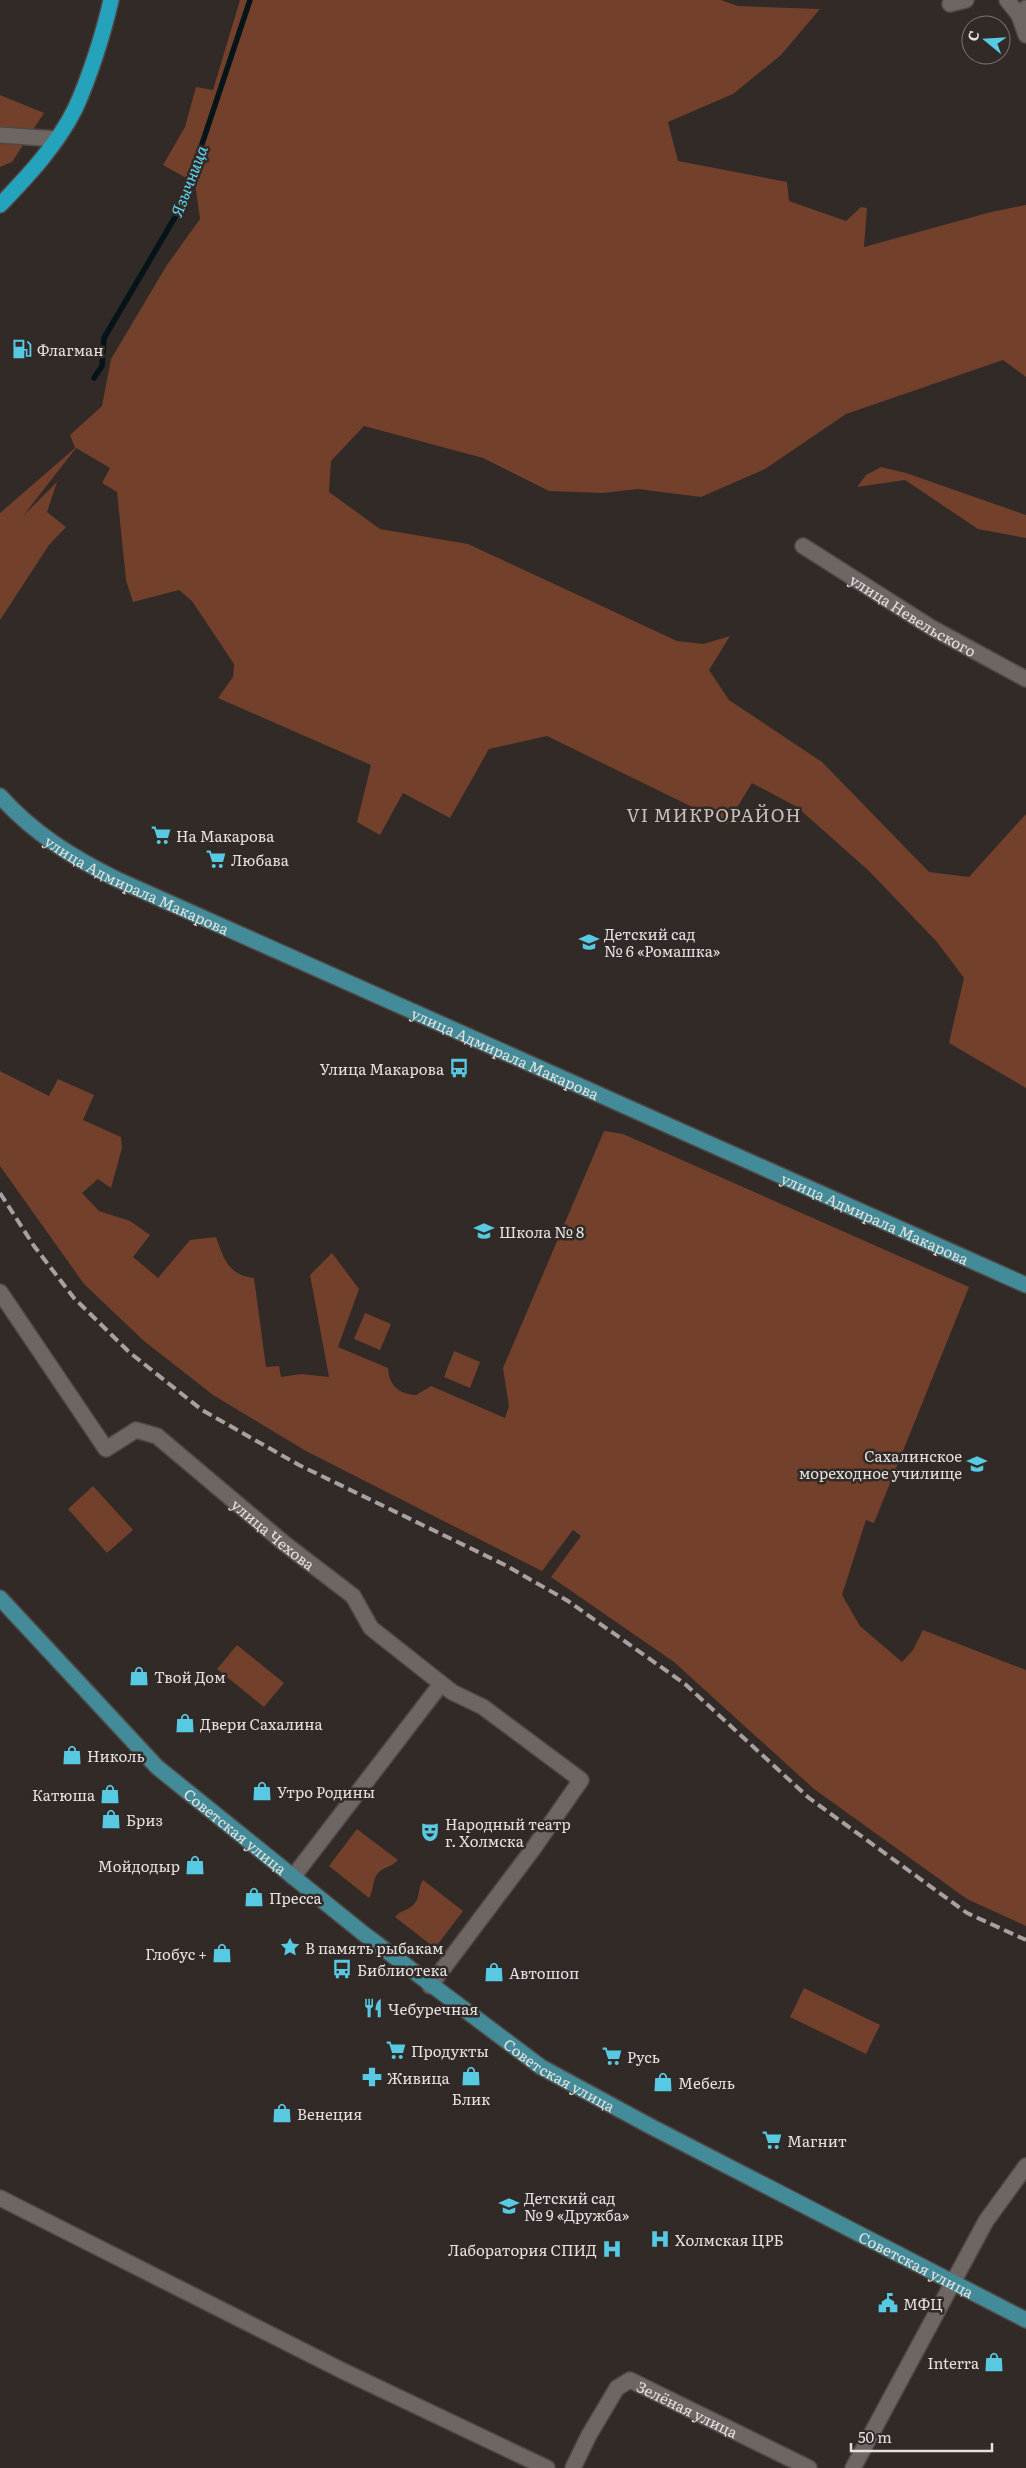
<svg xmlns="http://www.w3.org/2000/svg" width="1026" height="2468" font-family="Literata,serif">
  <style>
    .green { fill: #72402b }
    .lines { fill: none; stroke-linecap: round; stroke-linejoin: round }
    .stream { stroke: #051418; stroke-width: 5.5 }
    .minor-casing { stroke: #4e4946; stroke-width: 18 }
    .major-casing { stroke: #4e4946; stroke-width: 18 }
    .highway-casing { stroke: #4e4946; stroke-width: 18 }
    .minor { stroke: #6e6663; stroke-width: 15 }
    .major { stroke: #438b98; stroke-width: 15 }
    .highway { stroke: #26a3bc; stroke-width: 15 }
    .rail { stroke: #a7a2a0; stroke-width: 4; stroke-dasharray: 10 5; stroke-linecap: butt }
    .labels { text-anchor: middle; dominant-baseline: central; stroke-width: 5; stroke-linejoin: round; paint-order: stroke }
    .poi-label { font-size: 15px; fill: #e5e1df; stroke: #312a27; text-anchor: start }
    .street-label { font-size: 15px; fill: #e5e1df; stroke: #312a27 }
    .water-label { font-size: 16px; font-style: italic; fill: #5cdaf6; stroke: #312a27 }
    .quarter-label { font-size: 18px; letter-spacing: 1px; fill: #c9c0bc; stroke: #312a27 }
  </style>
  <rect width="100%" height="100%" fill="#312a27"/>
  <g class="green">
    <path d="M240,0h481l17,6 82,3 -39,46 -48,39 -65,28 10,39 109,21 2,19 57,20 15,-14 6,1 -3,39 127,-35 35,-7v172l-23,-17 -157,54 -81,55 -64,28 -63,-8 -36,4 -53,-2 -66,-33 -119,-32 -33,35 -2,31 51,37 88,15 209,97 26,3 27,-8 -21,34 20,30 93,62 107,110 40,5 57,-63v274l-77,-45 15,-65 -27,-36 -68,-71 -72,-64 -45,-24 -25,41 -180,-88 -58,13 -39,69 -47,-25 -23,42 -23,-13 14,-57 -153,-67 15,-21 1,-13 -42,-63 -13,-11 -46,12 -7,-22 -9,-88 -15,-9 8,-15 -34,-20 -53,68 34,-34 -10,30 19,15 -17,18 -49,75v-107l75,-65 -5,-13 32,-29 9,-47 56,-94 33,-46 -5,-36 -32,-18 22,-38 11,-40 17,3z"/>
    <path d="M0,95l44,18 -32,49 -12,5z"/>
    <path d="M881,467l25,6 120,42v23l-48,-9 -73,-49 -48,7 9,-12z"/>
    <path d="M0,1071l49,25 9,-17 36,16 -11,25 38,17 1,11 -11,40 -13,-9 -16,14 17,18 31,10 20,14 -17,22 25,21 32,-38 26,-3c8,22 12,38 38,41l12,89 13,-1 2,11 20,-3 28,3 -19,-102 22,-22 27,36 -21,58 50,21c1,17 10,26 28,27l15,-9 74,32 4,-12 -6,-38 101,-237 19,3 346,153 -95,236 -8,-3 -24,75 18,31 42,36 11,-12 10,-20 103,40v256l-59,-27 -153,-110 -140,-127 -123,-85 30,-41 -8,-6 -31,41 -236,-120 -93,-56 -69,-54 -60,-57 -84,-118z"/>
    <path d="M365,1313l26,11 -11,26 -26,-11z"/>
    <path d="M454,1351l26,11 -10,26 -26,-11z"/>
    <path d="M93,1486l40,44 -26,23 -39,-44z"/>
    <path d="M237,1645l47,38 -20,24 -47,-38z"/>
    <path d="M357,1829l41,31c-6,7 -15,7 -21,14 -5,8 -3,16 -8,24l-40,-32z"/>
    <path d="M423,1880l40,31 -28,37 -40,-31c5,-7 14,-6 20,-14 5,-7 3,-16 8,-23z"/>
    <path d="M804,1988l76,37 -14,29 -76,-37z"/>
  </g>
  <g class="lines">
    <path class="stream" d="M94,378l8,-12 2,-28 77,-131 69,-207"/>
    <defs>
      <g id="minor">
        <path d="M1007,0l12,15 7,-7"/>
        <path d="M950,4l16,-4"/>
        <path d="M1019,15l7,20"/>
        <path d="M0,135l57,4"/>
        <path id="s1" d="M803,546l129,82 94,51"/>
        <path id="s2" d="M0,1292l106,157 30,-19 21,6 128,108 68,52 18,32 81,64 31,15 98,73 -48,69 -103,137"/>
        <path d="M293,1877l148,-193"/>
        <path d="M0,2198l343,173 204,97"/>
        <path id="s3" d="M573,2468l16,-33 28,-47 13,-8 179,88"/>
        <path d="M853,2468l133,-247 40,-55"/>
      </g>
      <g id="major">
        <path id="s4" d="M0,796c33,37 72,61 116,83l910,406"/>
        <path id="s5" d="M0,1598l157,169 207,167 177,133 107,58 378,195"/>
      </g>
      <path id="highway" d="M0,205c28,-29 57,-60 75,-96 14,-30 29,-77 36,-109"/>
    </defs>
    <use href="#minor" class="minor-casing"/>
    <use href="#major" class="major-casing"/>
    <use href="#highway" class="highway-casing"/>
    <use href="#minor" class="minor"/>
    <use href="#major" class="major"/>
    <use href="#highway" class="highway"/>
    <path class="rail" d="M0,1193l34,53 40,52 55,54 73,58 97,55 206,100 63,36 117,83 124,114 158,115 59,27"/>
  </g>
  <defs>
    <symbol id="fuel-bare" viewBox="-9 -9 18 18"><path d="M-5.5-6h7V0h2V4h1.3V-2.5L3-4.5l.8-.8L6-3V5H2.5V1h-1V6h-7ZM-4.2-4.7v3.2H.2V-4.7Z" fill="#57c9e2" stroke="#312a27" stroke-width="2.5" paint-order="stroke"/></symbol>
    <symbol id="supermarket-bare" viewBox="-9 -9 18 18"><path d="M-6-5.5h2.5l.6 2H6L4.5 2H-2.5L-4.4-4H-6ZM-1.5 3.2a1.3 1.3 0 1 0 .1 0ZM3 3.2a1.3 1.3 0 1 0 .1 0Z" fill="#57c9e2" stroke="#312a27" stroke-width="2.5" paint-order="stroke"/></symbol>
    <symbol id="school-bare" viewBox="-9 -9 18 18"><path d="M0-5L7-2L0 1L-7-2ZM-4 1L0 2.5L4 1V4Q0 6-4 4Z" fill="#57c9e2" stroke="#312a27" stroke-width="2.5" paint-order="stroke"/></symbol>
    <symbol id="bus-bare" viewBox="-9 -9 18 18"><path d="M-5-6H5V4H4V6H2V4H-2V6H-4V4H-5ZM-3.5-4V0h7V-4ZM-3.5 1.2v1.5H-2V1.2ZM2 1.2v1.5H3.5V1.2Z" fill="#57c9e2" stroke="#312a27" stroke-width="2.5" paint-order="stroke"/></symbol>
    <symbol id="university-bare" viewBox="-9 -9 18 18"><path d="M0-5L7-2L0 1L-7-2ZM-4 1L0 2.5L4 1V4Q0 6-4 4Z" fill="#57c9e2" stroke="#312a27" stroke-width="2.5" paint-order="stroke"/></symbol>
    <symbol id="shop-bare" viewBox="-9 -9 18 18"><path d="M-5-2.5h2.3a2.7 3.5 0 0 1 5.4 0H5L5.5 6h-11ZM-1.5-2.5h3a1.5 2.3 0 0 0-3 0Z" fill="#57c9e2" stroke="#312a27" stroke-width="2.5" paint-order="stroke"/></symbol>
    <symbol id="theatre-bare" viewBox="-9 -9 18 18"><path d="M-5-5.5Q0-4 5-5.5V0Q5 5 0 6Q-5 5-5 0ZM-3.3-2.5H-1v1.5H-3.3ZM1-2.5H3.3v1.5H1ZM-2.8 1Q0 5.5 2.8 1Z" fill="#57c9e2" stroke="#312a27" stroke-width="2.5" paint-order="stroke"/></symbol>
    <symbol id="sight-bare" viewBox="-9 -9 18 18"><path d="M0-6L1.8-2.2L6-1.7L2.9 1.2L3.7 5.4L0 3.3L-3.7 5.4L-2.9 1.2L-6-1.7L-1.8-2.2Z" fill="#57c9e2" stroke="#312a27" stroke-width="2.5" paint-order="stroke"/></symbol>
    <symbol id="restaurant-bare" viewBox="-9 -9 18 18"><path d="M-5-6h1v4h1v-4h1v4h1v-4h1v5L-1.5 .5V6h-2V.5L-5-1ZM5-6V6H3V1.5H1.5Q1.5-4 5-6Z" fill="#57c9e2" stroke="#312a27" stroke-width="2.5" paint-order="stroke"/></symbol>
    <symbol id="pharmacy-bare" viewBox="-9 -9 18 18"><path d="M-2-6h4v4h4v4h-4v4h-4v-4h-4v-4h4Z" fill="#57c9e2" stroke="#312a27" stroke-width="2.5" paint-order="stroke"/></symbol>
    <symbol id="hospital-bare" viewBox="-9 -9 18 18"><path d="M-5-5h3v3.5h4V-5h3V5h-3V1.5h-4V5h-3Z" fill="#57c9e2" stroke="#312a27" stroke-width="2.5" paint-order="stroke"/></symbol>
    <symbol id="civic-bare" viewBox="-9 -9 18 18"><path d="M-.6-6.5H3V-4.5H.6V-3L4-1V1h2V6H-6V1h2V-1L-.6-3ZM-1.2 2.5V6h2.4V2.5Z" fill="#57c9e2" stroke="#312a27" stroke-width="2.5" paint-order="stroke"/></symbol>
  </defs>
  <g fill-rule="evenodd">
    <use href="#fuel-bare" x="8" y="335" width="28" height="28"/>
    <use href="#supermarket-bare" x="147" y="821" width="28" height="28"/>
    <use href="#supermarket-bare" x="202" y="845" width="28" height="28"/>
    <use href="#school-bare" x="575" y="928" width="28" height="28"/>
    <use href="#bus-bare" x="445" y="1054" width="28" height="28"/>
    <use href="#school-bare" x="470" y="1217" width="28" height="28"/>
    <use href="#university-bare" x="963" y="1450" width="28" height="28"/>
    <use href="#shop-bare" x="125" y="1662" width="28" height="28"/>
    <use href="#shop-bare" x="171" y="1709" width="28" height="28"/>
    <use href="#shop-bare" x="58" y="1741" width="28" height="28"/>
    <use href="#shop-bare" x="248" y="1777" width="28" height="28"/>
    <use href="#shop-bare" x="96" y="1780" width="28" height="28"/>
    <use href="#shop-bare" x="97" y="1805" width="28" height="28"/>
    <use href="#theatre-bare" x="416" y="1818" width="28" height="28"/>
    <use href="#shop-bare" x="181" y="1851" width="28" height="28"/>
    <use href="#shop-bare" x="240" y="1883" width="28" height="28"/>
    <use href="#sight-bare" x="276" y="1933" width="28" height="28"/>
    <use href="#shop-bare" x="208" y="1939" width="28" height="28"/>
    <use href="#bus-bare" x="328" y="1955" width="28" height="28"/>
    <use href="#shop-bare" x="480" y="1958" width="28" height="28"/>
    <use href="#restaurant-bare" x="359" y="1994" width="28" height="28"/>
    <use href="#supermarket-bare" x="382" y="2036" width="28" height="28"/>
    <use href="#supermarket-bare" x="598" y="2042" width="28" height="28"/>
    <use href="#shop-bare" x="457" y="2062" width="28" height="28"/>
    <use href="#pharmacy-bare" x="358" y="2063" width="28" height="28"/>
    <use href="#shop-bare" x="649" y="2068" width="28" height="28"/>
    <use href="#shop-bare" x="268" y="2099" width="28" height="28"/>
    <use href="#supermarket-bare" x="758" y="2126" width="28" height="28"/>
    <use href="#school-bare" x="495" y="2192" width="28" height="28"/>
    <use href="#hospital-bare" x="646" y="2225" width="28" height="28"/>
    <use href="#hospital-bare" x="598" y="2235" width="28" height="28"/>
    <use href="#civic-bare" x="874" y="2289" width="28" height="28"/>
    <use href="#shop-bare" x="980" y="2348" width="28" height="28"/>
  </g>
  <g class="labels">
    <g class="poi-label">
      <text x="37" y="349">Флагман</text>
      <text x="176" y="835">На Макарова</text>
      <text x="231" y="859">Любава</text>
      <text x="604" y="933">Детский сад<tspan x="604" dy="17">№ 6 «Ромашка»</tspan></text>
      <text x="444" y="1068" text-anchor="end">Улица Макарова</text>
      <text x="499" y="1231">Школа № 8</text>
      <text x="962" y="1455" text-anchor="end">Сахалинское<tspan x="962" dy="17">мореходное училище</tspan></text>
      <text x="154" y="1676">Твой Дом</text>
      <text x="200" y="1723">Двери Сахалина</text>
      <text x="87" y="1755">Николь</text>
      <text x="277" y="1791">Утро Родины</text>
      <text x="95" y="1794" text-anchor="end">Катюша</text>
      <text x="126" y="1819">Бриз</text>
      <text x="445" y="1823">Народный театр<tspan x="445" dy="17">г. Холмска</tspan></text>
      <text x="180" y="1865" text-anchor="end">Мойдодыр</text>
      <text x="269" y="1897">Пресса</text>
      <text x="305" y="1947">В память рыбакам</text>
      <text x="207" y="1953" text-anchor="end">Глобус +</text>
      <text x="357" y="1969">Библиотека</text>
      <text x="509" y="1972">Автошоп</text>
      <text x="388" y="2008">Чебуречная</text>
      <text x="411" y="2050">Продукты</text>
      <text x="627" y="2056">Русь</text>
      <text x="387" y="2077">Живица</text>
      <text x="678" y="2082">Мебель</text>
      <text x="471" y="2098" text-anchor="middle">Блик</text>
      <text x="297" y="2113">Венеция</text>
      <text x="787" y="2140">Магнит</text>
      <text x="524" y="2197">Детский сад<tspan x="524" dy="17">№ 9 «Дружба»</tspan></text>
      <text x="675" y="2239">Холмская ЦРБ</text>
      <text x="597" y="2249" text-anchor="end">Лаборатория СПИД</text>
      <text x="903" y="2303">МФЦ</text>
      <text x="979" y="2362" text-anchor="end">Interra</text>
    </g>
    <g class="street-label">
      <text stroke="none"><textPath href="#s1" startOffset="130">улица Невельского</textPath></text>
      <text stroke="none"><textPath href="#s4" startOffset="165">улица Адмирала Макарова</textPath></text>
      <text stroke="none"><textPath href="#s4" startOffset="570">улица Адмирала Макарова</textPath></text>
      <text stroke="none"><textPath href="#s4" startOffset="975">улица Адмирала Макарова</textPath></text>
      <text stroke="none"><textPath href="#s2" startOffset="399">улица Чехова</textPath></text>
      <text stroke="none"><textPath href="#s5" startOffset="332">Советская улица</textPath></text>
      <text stroke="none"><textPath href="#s5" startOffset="738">Советская улица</textPath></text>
      <text stroke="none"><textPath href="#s5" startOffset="1142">Советская улица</textPath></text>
      <text stroke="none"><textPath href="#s3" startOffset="171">Зелёная улица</textPath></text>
    </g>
    <g class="water-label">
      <text transform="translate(188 181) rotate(-69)">Язычница</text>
    </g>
    <g class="quarter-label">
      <text x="714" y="814">VI МИКРОРАЙОН</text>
    </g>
  </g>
  <g transform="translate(986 40) rotate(288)"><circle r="24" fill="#312a27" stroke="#797371"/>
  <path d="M0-4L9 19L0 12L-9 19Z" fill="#57c9e2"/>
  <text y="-8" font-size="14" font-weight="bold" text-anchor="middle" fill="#e5e1df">С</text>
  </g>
  <path d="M851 2443v8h141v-8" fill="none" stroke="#e5e1df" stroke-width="2.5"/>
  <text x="858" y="2443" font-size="15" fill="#e5e1df" stroke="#312a27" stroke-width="4" paint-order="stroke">50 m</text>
</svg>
